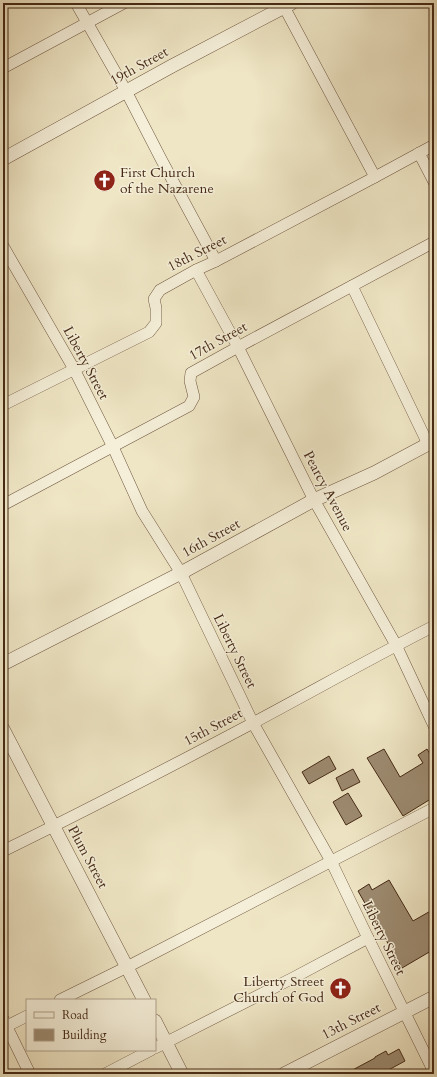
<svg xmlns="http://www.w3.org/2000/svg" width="437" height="1077" font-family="Cardo,serif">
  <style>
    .building { fill: #9d8b71; stroke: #452915 }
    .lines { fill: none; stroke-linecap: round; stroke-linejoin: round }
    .minor-casing { stroke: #705841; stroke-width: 12 }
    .tertiary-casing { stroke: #705841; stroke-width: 14 }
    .minor { stroke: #f5efd9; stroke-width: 11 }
    .tertiary { stroke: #f5efd9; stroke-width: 13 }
    .labels { text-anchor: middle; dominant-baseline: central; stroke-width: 3; stroke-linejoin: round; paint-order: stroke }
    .street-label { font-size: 14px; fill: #452915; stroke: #f5efd9 }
    .poi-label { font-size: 14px; fill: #452915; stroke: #f5efd9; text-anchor: start }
  </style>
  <rect width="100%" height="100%" fill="#efe6c5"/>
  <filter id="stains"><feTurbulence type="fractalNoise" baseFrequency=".005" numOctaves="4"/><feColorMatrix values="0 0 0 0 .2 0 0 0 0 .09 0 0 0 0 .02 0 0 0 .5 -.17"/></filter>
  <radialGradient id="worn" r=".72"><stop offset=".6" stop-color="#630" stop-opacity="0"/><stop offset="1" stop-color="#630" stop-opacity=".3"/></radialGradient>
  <g class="building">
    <path d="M384,749l16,28 23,-14 -5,-8 9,-6 7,12v36l-31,19 -36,-58z"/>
    <path d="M329,756l7,13 -27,15 -7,-12z"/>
    <path d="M353,769l7,13 -18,9 -6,-13z"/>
    <path d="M348,793l14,23 -16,9 -13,-23z"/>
    <path d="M389,880l24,41 21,-12v35l-5,4 2,3 -29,17 -44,-77 11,-7 3,6z"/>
    <path d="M399,1049l6,12 -24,13h-36l30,-16v-1l11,-6 2,4z"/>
  </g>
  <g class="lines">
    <defs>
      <g id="minor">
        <path d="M76,3l50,88 35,68 55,102"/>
        <path d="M282,3l93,174"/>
        <path d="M3,68l121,-65"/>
        <path d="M419,153l15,29"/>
        <path d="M3,246l71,123 39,78 29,64 39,62 72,150 78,138 37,77 66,134"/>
        <path d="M196,270l42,77 76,153 82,145 38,81"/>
        <path d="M352,286l76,158"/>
        <path d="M3,405l146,-73 7,-9v-15l-2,-9 6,-9 36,-20 20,-9 159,-84 59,-32"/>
        <path d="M3,505l186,-99 5,-9 -4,-16 1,-8 47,-26 196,-105"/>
        <path d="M3,851c84,-41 167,-84 250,-128 60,-32 120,-66 181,-97"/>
        <path d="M60,1000l67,-33 307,-159"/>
        <path d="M3,1019l27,55"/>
        <path d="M3,1028l24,-12"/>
        <path d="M155,1048l138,-70 75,-40"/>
        <path d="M105,1074l46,-24"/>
      </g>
      <g id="tertiary">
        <path d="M3,159l169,-93 120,-63"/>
        <path d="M3,664l178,-91 133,-73 60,-27 60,-32"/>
        <path d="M3,729l141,271"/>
        <path d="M155,1021l27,53"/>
        <path d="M284,1074l150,-77"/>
      </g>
    </defs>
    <use href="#minor" class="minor-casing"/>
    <use href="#tertiary" class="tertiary-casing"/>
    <use href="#minor" class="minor"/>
    <use href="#tertiary" class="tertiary"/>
  </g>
  <defs>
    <symbol id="church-disc" viewBox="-11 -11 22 22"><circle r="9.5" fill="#8f2418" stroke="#f5efd9"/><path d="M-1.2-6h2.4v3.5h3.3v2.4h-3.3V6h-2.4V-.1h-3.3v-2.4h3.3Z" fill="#fff"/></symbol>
  </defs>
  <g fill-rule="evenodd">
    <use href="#church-disc" x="92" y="168" width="25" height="25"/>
    <use href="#church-disc" x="328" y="976" width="25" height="25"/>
  </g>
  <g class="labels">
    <g class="street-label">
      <text transform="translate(139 66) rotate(-29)">19th Street</text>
      <text transform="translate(197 253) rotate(-27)">18th Street</text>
      <text transform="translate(218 341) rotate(-29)">17th Street</text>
      <text transform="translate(86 363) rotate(62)">Liberty Street</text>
      <text transform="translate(328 491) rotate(62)">Pearcy Avenue</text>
      <text transform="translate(211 538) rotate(-29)">16th Street</text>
      <text transform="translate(235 651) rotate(64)">Liberty Street</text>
      <text transform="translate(213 727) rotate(-28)">15th Street</text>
      <text transform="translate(88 857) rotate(62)">Plum Street</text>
      <text transform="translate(384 938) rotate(64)">Liberty Street</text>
      <text transform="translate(351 1021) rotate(-27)">13th Street</text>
    </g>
    <g class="poi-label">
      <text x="120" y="172">First Church<tspan x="120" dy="16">of the Nazarene</tspan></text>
      <text x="324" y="981" text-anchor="end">Liberty Street<tspan x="324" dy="16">Church of God</tspan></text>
    </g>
  </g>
  <rect width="437" height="1077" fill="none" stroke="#efe6c5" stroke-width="16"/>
  <rect x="4" y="4" width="429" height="1069" fill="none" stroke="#452915" stroke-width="2"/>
  <rect x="8" y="8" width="421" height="1061" fill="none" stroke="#452915"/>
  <rect x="26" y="999" width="130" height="52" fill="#f5efd9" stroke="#afa08b"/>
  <rect x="34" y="1012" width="20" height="6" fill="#f5efd9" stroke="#afa08b"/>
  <text x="62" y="1019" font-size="12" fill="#452915">Road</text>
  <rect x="34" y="1029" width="20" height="12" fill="#9d8b71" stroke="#afa08b"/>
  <text x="62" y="1039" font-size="12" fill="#452915">Building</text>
  <rect width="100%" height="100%" filter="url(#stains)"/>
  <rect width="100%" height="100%" fill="url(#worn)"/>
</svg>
